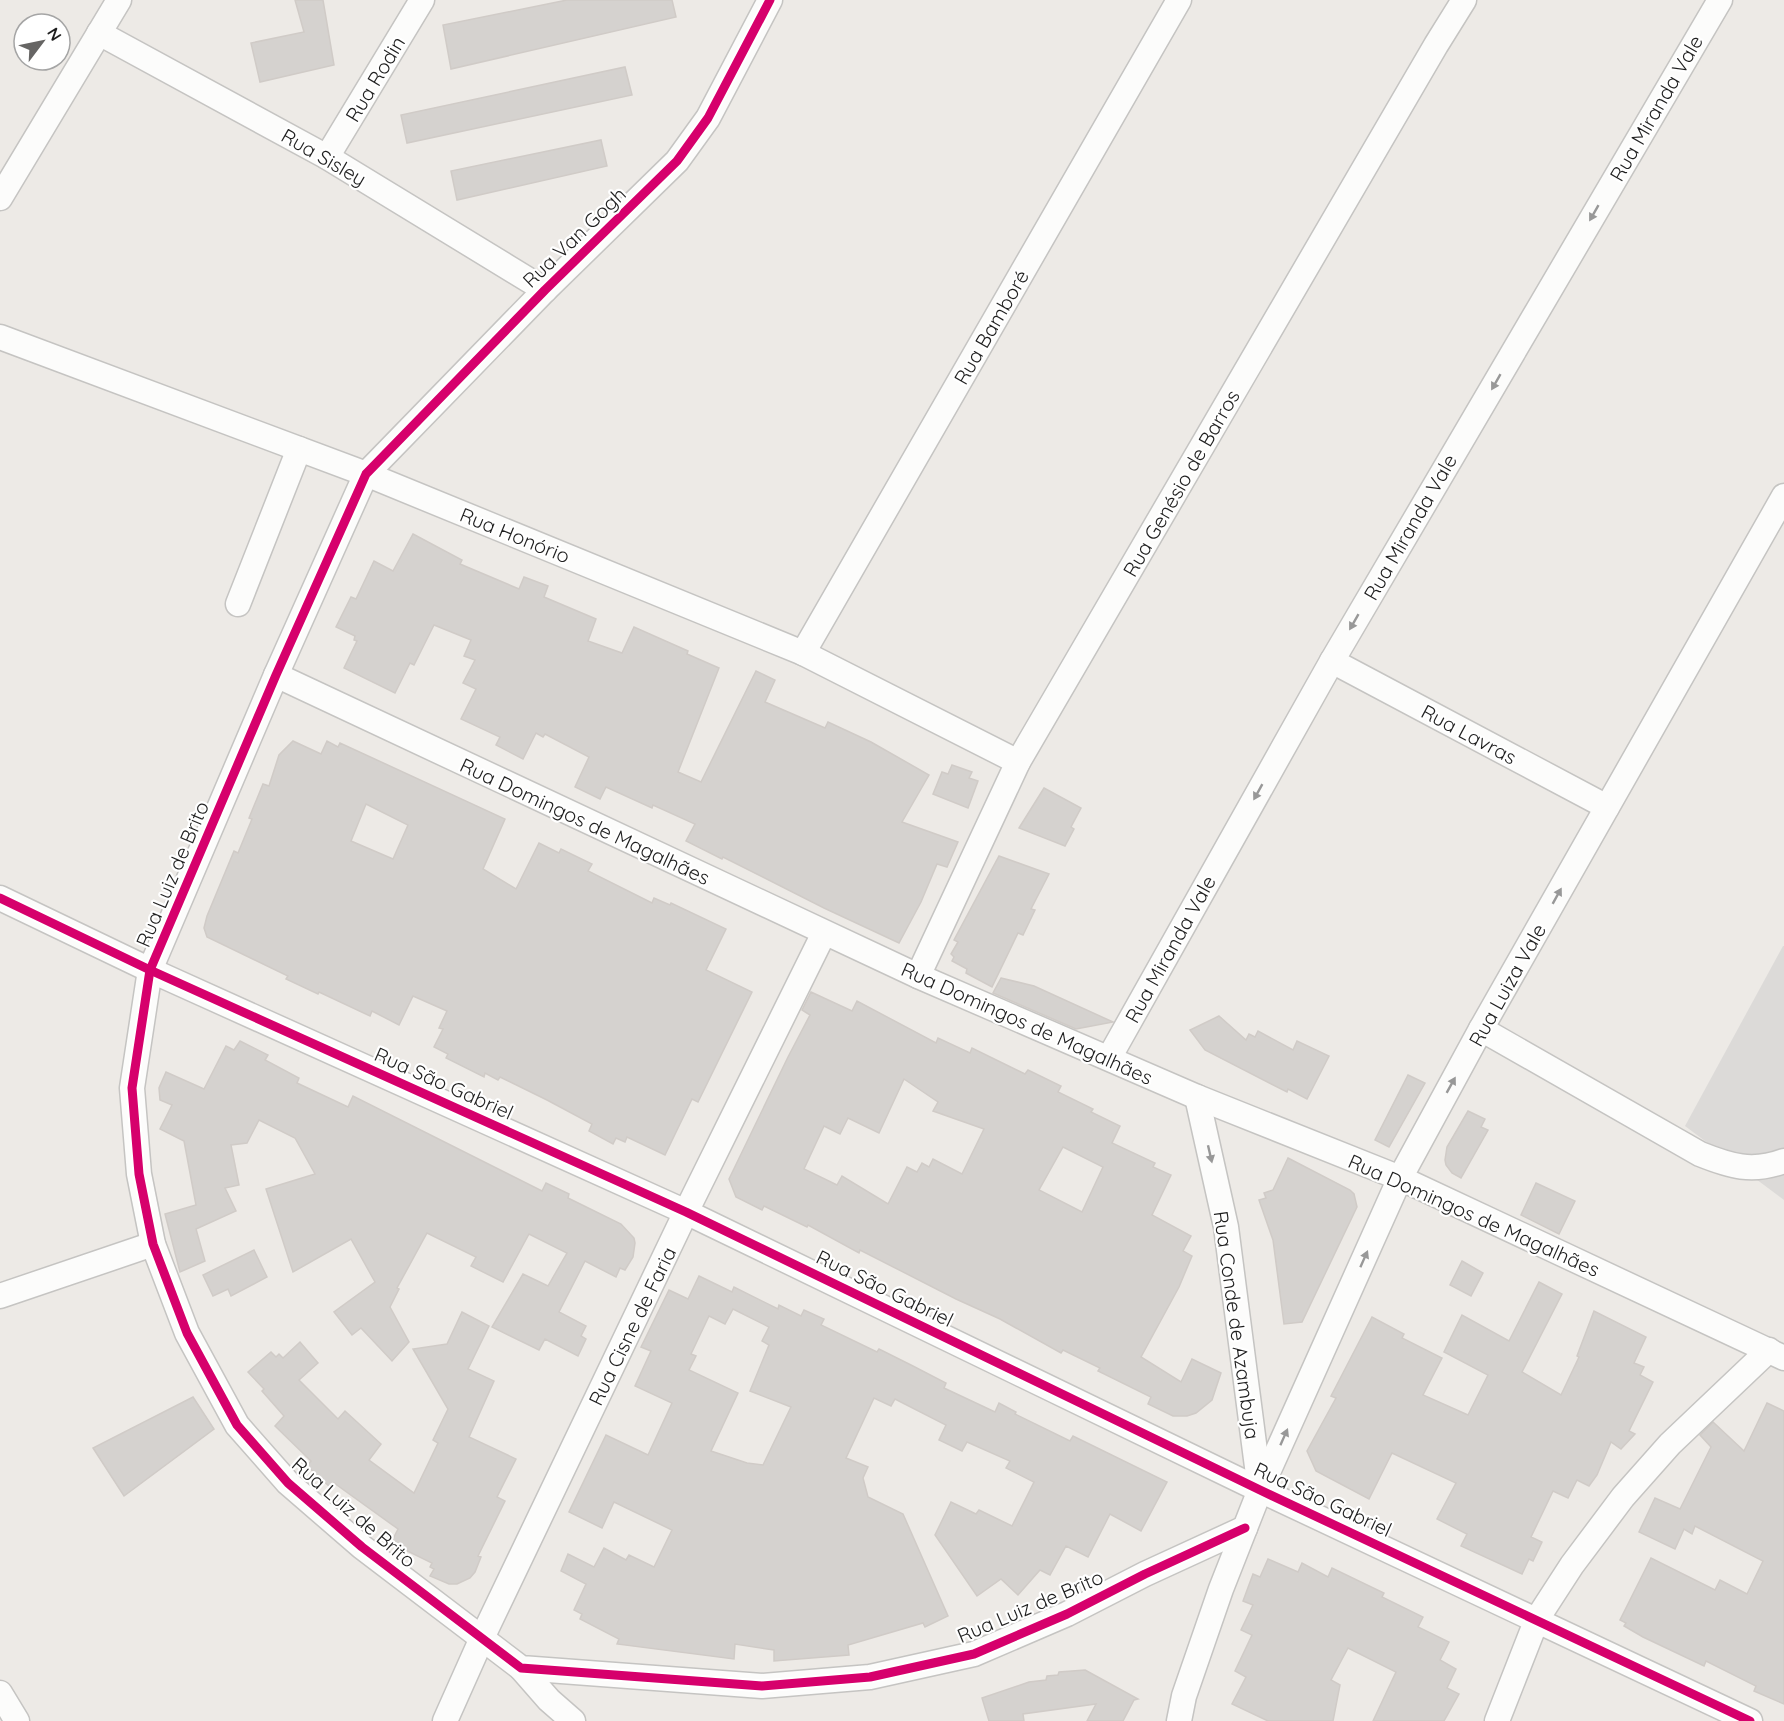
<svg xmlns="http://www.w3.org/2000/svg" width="1784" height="1721" font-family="Quicksand,sans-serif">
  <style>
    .residential { fill: #dcdad8 }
    .building { fill: #d5d2cf; stroke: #d0cbc7; stroke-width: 1.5; fill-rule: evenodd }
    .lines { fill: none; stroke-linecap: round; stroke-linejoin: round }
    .minor-casing { stroke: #c5c4c2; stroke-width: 27 }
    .minor { stroke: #fcfcfb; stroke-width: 24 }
    .cycleway-casing { stroke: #fff; stroke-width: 13 }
    .cycleway { stroke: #d6006c; stroke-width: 9 }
    .oneway { fill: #989898 }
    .labels { text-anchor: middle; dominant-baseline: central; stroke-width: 4.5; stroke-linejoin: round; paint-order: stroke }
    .street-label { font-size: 20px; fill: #1e1e1e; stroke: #fff }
  </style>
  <rect width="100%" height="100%" fill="#edeae6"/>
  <path class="residential" d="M1783,946h1v254l-99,-74z"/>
  <g class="building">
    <path d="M295,0h28l11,65 -74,17 -9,-39 53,-11z"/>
    <path d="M567,0h105l4,17 -225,52 -8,-44z"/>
    <path d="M625,67l7,28 -225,48 -6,-28z"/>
    <path d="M601,140l6,26 -150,34 -6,-29z"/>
    <path d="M413,534l49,26 -2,4 59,25 5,-12 24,9 -4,11 52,22 -8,22 34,12 12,-26 54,24 -1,3 32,14 -41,104 23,10 55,-111 19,9 -10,22 60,26 3,-6 43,20 58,33 -27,47 56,20 -11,25 -10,-3 -16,38 -22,41 -75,-35 -101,-51 -1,2 -36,-18 9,-17 -42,-19 -1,3 -46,-21 -6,12 -25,-12 14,-30 -44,-23 -2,3 -7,-4 -13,26 -27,-14 4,-8 -39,-18 15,-30 -13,-6 12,-23 -11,-4 7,-16 -37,-15 -20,40 -4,-2 -15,30 -51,-25 13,-27 -3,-1 1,-4 -19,-9 15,-30 5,2 18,-38 19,10z"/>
    <path d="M293,741l28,13 6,-13 11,6 2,-4 165,76 -22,50 33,20 23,-46 20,10 2,-4 31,15 -4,7 64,32 2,-5 16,7 1,-2 55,26 -20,41 46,22 -54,110 -6,-3 -27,56 -38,-18 -2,5 -9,-4 -3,6 -24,-13 3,-7 -45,-24 -47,-23 -2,3 -13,-7 -1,4 -38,-19 2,-4 -14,-7 9,-18 -4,-1 8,-17 -34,-15 -14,29 -27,-14 -2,5 -51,-24 -1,2 -32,-15 2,-3 -81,-39 -3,-9 3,-12 27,-65 4,2 14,-34 -3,-1 14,-34 6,2 10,-31zM366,804l42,21 -15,34 -42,-18z"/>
    <path d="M952,765l20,7 -3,6 9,3 -10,27 -35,-14 9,-22 6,2z"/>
    <path d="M1044,788l37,20 -10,19 3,2 -9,17 -46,-18z"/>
    <path d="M999,856l50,18 -18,35 4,1 -12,25 -5,-2 -26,54 -26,-14 1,-4 -15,-8 2,-4 -3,-3 7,-12 -4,-2z"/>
    <path d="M1001,978l33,8 79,36 -37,7 -83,-36z"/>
    <path d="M811,992l41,19 5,-10 79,42 2,-5 32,15 2,-5 53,26 3,-4 33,16 -3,6 35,17 -2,3 29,14 -8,17 43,20 -2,4 18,8 -19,40 39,21 -8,15 9,5 -13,31 -38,70 40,25 11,-23 29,14 -9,27 -16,13 -9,3h-14l-25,-12 3,-7 -53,-26 2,-3 -37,-18 -2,3 -61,-34 -44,-20 -96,-49 -1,3 -51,-28 -1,2 -43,-21 -2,4 -26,-13 -7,-18 59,-122 22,-42 -8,-5zM904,1079l34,23 -5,9 51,18 -22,45 -29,-15 -4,8 -7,-4 -5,9 -10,-5 -19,37 -46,-28 -5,9 -33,-16 20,-43 16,8 8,-16 31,15zM1063,1147l40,20 -21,45 -43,-22z"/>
    <path d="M1219,1016l27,24 3,-6 6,3 3,-6 35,19 4,-9 32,15 -22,43 -19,-10 -1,3 -82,-42 -15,-20z"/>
    <path d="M240,1041l28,14 -3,5 34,18 -2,5 51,24 5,-11 189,95 4,-8 23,11 -1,4 53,26 13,14 1,5 -2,14 -8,13 -5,-2 -4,9 -31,-16 -26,51 27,14 -5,10 5,3 -8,17 -33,-17 -6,11 -47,-23 31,-53 25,12 19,-33 -38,-19 -26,48 -32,-16 5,-9 -49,-24 -30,55 2,1 -9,18 19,35 -17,19 -31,-33 -9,7 -18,-23 41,-30 -24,-43 -58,33 -27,-83 49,-15 -20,-36 -36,-18 -12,23 -16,2 8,40 -14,3 11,23 -40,18 9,32 -25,11 -15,-58 31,-9 -12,-64 -24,-12 12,-24 -12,-5 -1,-12 7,-16 38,17 22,-43 8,4z"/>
    <path d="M1408,1075l17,8 -36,64 -14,-7z"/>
    <path d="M1468,1111l17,8 -4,8 7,3 -27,48 -9,-5 -6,-8 -1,-5 2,-13z"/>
    <path d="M1288,1158l62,32 4,4 3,13 -55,115 -18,2 -11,-84 -14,-40 7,-2 -2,-5 9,-3z"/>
    <path d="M1536,1183l39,18 -16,33 -38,-19z"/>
    <path d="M254,1250l13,27 -36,19 -3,-7 -15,7 -10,-21z"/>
    <path d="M1462,1261l21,12 -12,23 -21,-11z"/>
    <path d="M699,1276l33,16 2,-5 44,22 1,-4 22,11 3,-6 20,9 -3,6 56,27 2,-3 32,16 35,18 -2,5 51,24 4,-9 17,9 -1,2 55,27 3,-5 94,46 -26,49 -31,-17 -22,43 -22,-11 -16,29 -10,-5 -22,25 -17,-16 -24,17 -42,-61 16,-33 25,12 3,-4 33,16 22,-44 -28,-14 4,-7 -43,-19 -5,9 -23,-11 7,-15 -51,-26 -4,7 -17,-8 -28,60 22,9 -5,11 5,19 35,17 45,102 -23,11 -2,-4 -75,22 1,10 -75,6v-11l-39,-6 -1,15 -117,-15 2,-5 -39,-20 2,-5 -8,-4 12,-26 -25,-13 7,-17 26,13 10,-19 22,12 3,-5 25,12 18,-37 -58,-28 -12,26 -33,-16 37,-77 42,20 24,-52 -37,-17 16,-35 -10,-4 28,-57 19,9zM733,1309l36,18 -7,14 7,4 -19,46 41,16 -28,58 -16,-2 -36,-12 27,-58 -49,-23 7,-14 -5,-2 18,-38 16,8z"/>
    <path d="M1539,1282l23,12 -40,78 39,23 18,-38 -2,-1 17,-45 52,26 -12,26 10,4 -4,8 13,7 -24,49 6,3 -14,15 -10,-7 -14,33 -8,11 -12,-6 -9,18 -15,-7 -22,46 11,5 -9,19 -4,-2 -7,15 -61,-28 6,-12 -30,-15 19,-36 -64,-30 -23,46 -53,-28 -9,-20 29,-53 -5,-2 41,-79 32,17 -2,4 40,20 -19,37 45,20 20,-40 -44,-23 18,-37 47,26z"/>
    <path d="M462,1312l27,14 -21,43 26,12 -25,56 47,22 -19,38 8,4 -27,55 3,1 -6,15 -5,6 -13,6h-8l-19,-8 4,-7 -4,-2 2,-4 -41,-20 7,-14 -64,-46 -4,4 -23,-21 4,-5 -36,-35 9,-10 -22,-25 2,-2 -16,-17 23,-20 5,5 3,-3 4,4 17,-16 18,21 -19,17 39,39 7,-8 36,33 -12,16 45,33 24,-50 -5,-3 15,-31 -35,-60 34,-5z"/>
    <path d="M193,1397l21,32 -90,67 -31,-48z"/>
    <path d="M1767,1403l17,8v293l-30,-13 2,-5 -50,-25 -2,5 -61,-29 -19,-11 2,-3 -6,-3 31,-62 64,32 5,-10 27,14 16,-33 -68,-35 -3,8 -8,-5 -9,20 -36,-17 16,-34 25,11 31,-62 -11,-12 13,-13 31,29z"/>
    <path d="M1268,1559l30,13 4,-9 26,14 4,-9 52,25 -2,4 41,20 -5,10 31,15 -9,18 16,9 -9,19 12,6 -15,27h-71l23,-49 -48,-24 -17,32 9,5 -7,36h-65l-36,-17 14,-27 -11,-6 17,-36 -11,-5 12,-25 -10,-4 10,-27 7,3z"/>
    <path d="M1085,1670l53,29 -4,1 -11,21h-36l9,-17 -73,10 1,7h-35l-7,-23 47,-16 17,-2 1,-4 11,-1 1,-3z"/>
  </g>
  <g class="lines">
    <defs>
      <g id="minor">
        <path d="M770,0l-62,118 -31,43 -132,129 -179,184 -90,201 -126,295 -18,118 7,86 14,70 34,89 50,92 51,58 74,64 159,121 241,18 108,-9 104,-23 93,-40 78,-40 100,-46"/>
        <path d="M99,33l228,124 218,133"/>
        <path d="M327,157l95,-157"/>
        <path d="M0,198l119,-198"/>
        <path d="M0,337l366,137 437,179 215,109"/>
        <path d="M238,604l61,-155"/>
        <path d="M803,653l376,-653"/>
        <path d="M1332,661l275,146"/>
        <path d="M276,675l642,301 279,121 203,81 384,180"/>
        <path d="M0,898l150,72 536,242 574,278 490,231"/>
        <path d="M918,976l100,-214 418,-717 28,-45"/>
        <path d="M1481,1029l219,125c30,12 52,19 84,7"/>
        <path d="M1109,1058l223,-397 388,-661"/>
        <path d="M1197,1097l29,130 34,263"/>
        <path d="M0,1296l153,-52"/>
        <path d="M521,1668l28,32 24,21"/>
        <path d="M0,1693l17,28"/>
        <path d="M445,1721l37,-83 204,-426 138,-279"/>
        <path d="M1179,1721l5,-25 37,-107 39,-99 140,-312 81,-149 303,-533"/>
        <path d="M1497,1721l40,-102 35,-54 51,-68 47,-53 99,-94"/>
      </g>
    </defs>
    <use href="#minor" class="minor-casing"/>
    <use href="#minor" class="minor"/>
    <defs>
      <g id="cycleway">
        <path d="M770,0l-62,118 -31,43 -132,129 -179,184 -90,201 -126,295 -18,118 7,86 14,70 34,89 50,92 51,58 74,64 159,121 241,18 108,-9 104,-23 93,-40 78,-40 100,-46"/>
        <path d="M0,898l150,72 536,242 574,278 490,231"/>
      </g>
    </defs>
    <use href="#cycleway" class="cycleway-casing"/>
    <use href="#cycleway" class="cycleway"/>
  </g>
  <defs><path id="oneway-solid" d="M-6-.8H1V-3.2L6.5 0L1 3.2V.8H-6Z" transform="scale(1.5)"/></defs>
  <g class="oneway">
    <use href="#oneway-solid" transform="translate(1594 213) rotate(120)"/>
    <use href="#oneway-solid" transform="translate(1496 382) rotate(120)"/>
    <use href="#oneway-solid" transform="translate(1354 622) rotate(120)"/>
    <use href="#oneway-solid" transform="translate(1258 792) rotate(119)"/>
    <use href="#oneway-solid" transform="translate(1557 896) rotate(-61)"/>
    <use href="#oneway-solid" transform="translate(1451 1085) rotate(-61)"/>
    <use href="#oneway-solid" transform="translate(1210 1154) rotate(77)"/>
    <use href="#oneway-solid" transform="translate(1364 1259) rotate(-66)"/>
    <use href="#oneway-solid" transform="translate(1284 1437) rotate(-66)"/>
  </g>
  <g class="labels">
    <g class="street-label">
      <text transform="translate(375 79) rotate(-59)">Rua Rodin</text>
      <text transform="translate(1656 108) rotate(-60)">Rua Miranda Vale</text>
      <text transform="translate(324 157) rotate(30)">Rua Sisley</text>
      <text transform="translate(574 237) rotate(-44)">Rua Van Gogh</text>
      <text transform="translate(991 327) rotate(-60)">Rua Bamboré</text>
      <text transform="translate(1181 483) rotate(-60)">Rua Genésio de Barros</text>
      <text transform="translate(1410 527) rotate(-60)">Rua Miranda Vale</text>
      <text transform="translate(515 535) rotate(22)">Rua Honório</text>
      <text transform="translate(1469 734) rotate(28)">Rua Lavras</text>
      <text transform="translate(585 821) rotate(25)">Rua Domingos de Magalhães</text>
      <text transform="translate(172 874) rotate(-67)">Rua Luiz de Brito</text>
      <text transform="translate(1170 949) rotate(-61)">Rua Miranda Vale</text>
      <text transform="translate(1507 985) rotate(-61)">Rua Luiza Vale</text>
      <text transform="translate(1027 1023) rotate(24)">Rua Domingos de Magalhães</text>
      <text transform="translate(444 1083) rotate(24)">Rua São Gabriel</text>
      <text transform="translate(1474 1215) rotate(24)">Rua Domingos de Magalhães</text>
      <text transform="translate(885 1288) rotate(26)">Rua São Gabriel</text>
      <text transform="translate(1237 1325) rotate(82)">Rua Conde de Azambuja</text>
      <text transform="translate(632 1326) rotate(-64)">Rua Cisne de Faria</text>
      <text transform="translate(1323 1499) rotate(25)">Rua São Gabriel</text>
      <text transform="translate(354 1512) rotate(41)">Rua Luiz de Brito</text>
      <text transform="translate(1030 1606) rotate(-23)">Rua Luiz de Brito</text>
    </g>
  </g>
  <g transform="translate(42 42) rotate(58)"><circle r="28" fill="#ffffff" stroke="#a5a5a5" stroke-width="1.5"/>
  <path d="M0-4.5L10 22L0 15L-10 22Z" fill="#666564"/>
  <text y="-9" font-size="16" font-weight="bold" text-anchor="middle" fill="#1e1e1e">N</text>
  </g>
</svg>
